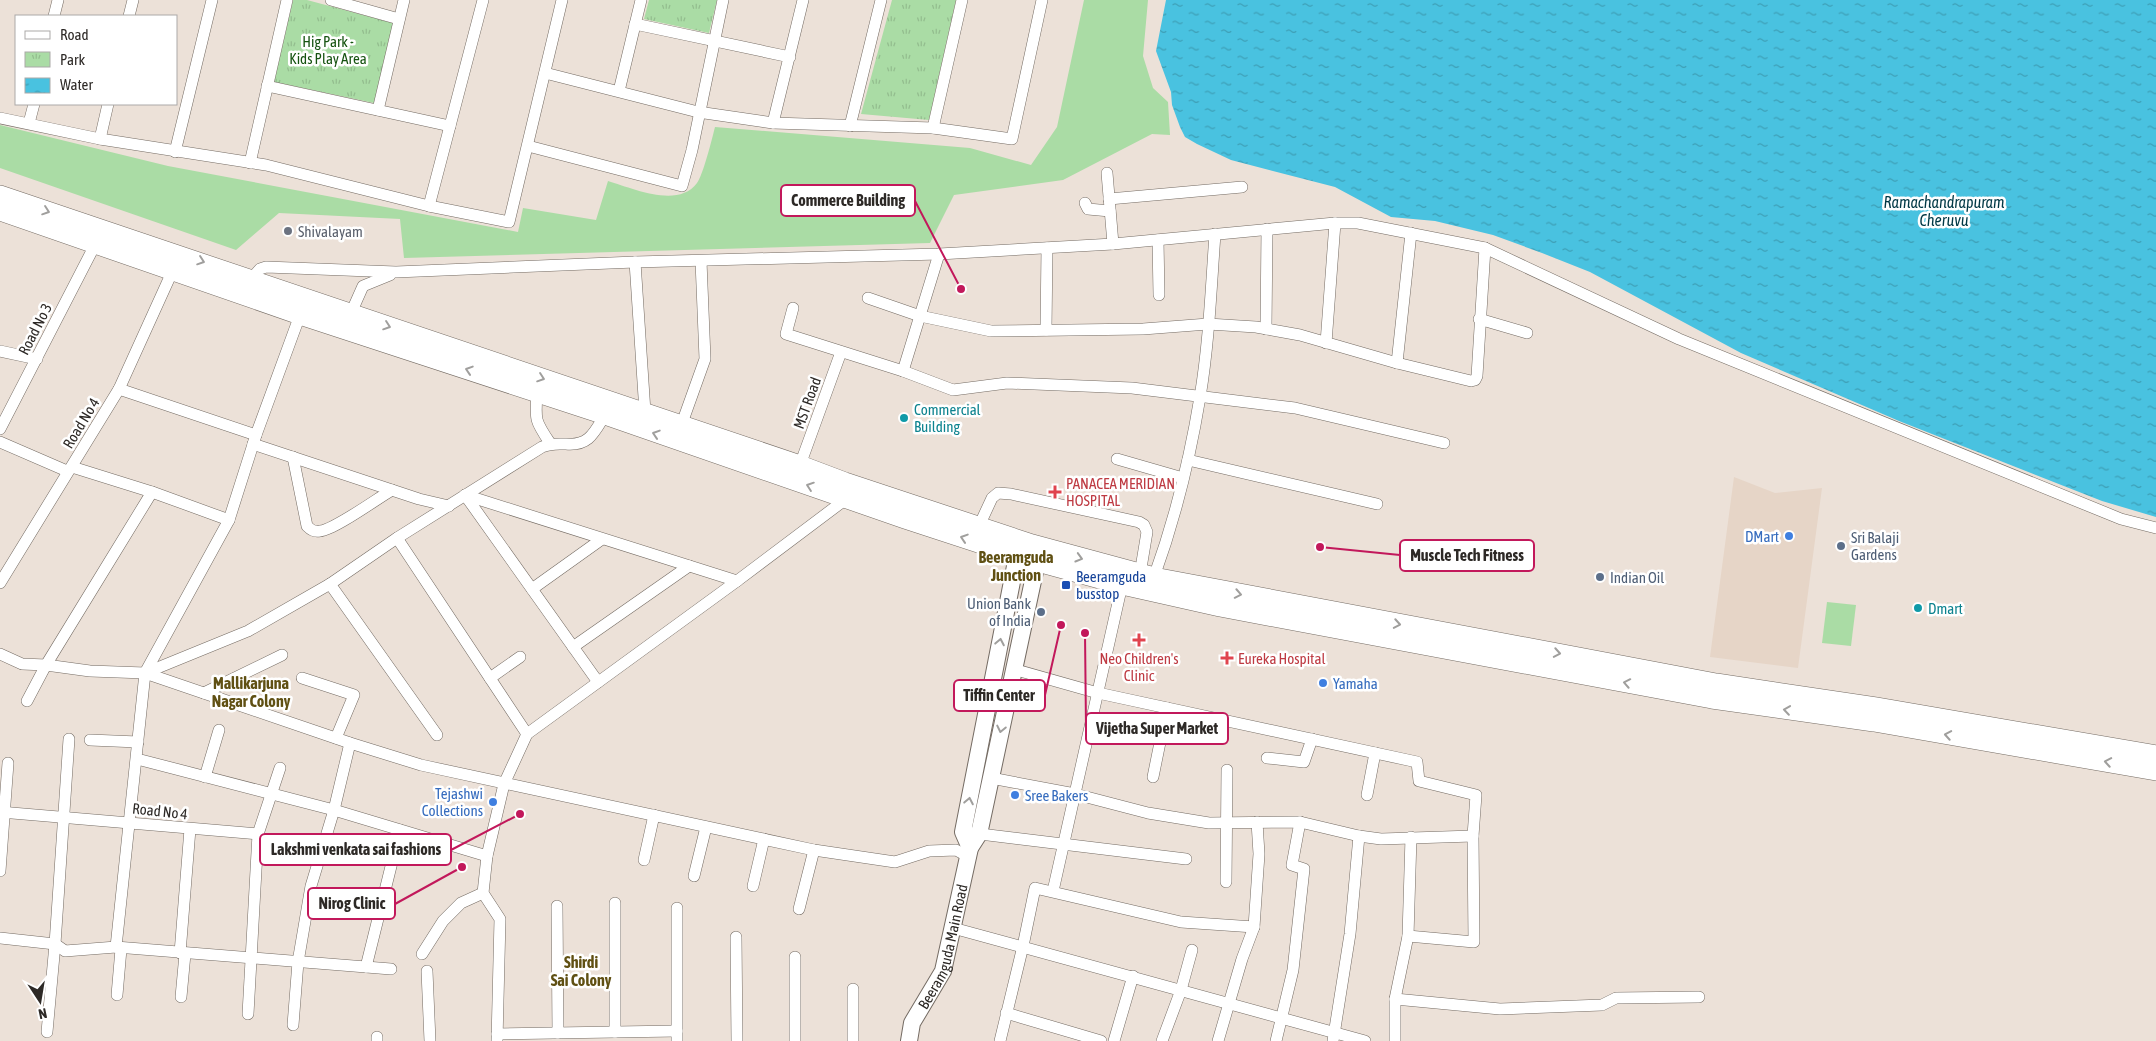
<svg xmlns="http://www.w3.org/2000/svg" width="2156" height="1041" font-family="'Asap Condensed',sans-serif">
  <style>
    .built { fill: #e6d5c7 }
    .grass { fill: #aadca5 }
    .park { fill: url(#park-tufts) }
    .water { fill: url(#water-ripples) }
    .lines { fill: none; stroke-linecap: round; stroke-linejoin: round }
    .minor-casing { stroke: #746b63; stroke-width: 12 }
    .secondary-casing { stroke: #746b63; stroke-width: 18 }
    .trunk-casing { stroke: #746b63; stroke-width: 20 }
    .minor { stroke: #fff; stroke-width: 11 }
    .secondary { stroke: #fff; stroke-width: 16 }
    .trunk { stroke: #fff; stroke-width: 19 }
    .oneway { stroke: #a09f9d }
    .worship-dot { fill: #6b7280; stroke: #fff; stroke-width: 2 }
    .culture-dot { fill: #0f9aa8; stroke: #fff; stroke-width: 2 }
    .health-dot { fill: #e0444e; stroke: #fff; stroke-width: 2 }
    .shop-dot { fill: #3f7fe0; stroke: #fff; stroke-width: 2 }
    .service-dot { fill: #5c6f8a; stroke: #fff; stroke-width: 2 }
    .transit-dot { fill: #1a4fb4; stroke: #fff; stroke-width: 2 }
    .labels { text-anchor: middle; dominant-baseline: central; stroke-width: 5; stroke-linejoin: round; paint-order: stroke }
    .park-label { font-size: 15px; fill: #165311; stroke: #fff }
    .worship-label { font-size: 15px; fill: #5b616d; stroke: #fff; text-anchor: start }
    .street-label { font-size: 15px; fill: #2d2926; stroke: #fff }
    .culture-label { font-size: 15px; fill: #0d838f; stroke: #fff; text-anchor: start }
    .health-label { font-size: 15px; fill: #be3a42; stroke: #fff; text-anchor: start }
    .shop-label { font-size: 15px; fill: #366cbe; stroke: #fff; text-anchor: end }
    .service-label { font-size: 15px; fill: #4e5e75; stroke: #fff; text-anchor: start }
    .transit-label { font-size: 15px; fill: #164399; stroke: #fff; text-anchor: start }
    .water-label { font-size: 16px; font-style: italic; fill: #003845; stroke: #fff }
    .neighbourhood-label { font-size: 16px; font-weight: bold; fill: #605013; stroke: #fff }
    .leader { fill: none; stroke: #c2185b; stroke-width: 2 }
    .callout-dot { fill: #c2185b; stroke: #fff; stroke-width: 2 }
    .callout { fill: #fff; stroke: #c2185b; stroke-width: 2 }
    .callout-label { font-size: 16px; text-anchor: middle; font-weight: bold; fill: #2d2926 }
  </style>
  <defs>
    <pattern id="park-tufts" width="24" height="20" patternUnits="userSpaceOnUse" patternTransform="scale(1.25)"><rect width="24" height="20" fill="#aadca5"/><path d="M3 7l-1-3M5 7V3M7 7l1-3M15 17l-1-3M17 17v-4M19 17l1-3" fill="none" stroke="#93bd8e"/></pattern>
    <pattern id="water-ripples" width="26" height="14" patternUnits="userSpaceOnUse" patternTransform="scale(1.25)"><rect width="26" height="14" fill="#49c2e0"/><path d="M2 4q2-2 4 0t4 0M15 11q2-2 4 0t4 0" fill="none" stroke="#3d9eb5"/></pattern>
  </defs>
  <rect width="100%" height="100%" fill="#ece1d8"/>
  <path class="built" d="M1734,477l41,16 47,-5 -24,180 -88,-11z"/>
  <g class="grass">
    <path d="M1084,0h64l-5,56 10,32 15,14 2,33 -18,-1 -89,46 -109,15 -24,48 -526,15 -4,-39 -121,-6 -43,37 -236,-82v-43l168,41 350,66 5,-24 73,12 12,-39c24,7 70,28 89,2 6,-8 15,-44 18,-56l255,21 61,17 26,-38z"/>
    <path d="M1827,602l29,3 -5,41 -29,-3z"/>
  </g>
  <g class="park">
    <path d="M293,0h14l86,23 -19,80 -100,-21z"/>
    <path d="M649,0h68l-8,33 -65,-14z"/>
    <path d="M892,0h64l-27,120 -68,-6z"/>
  </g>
  <path class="water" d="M1166,0h990v517l-54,-16 -203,-80 -158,-68 -151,-81 -48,-19 -49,-18 -58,-14 -44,-4 -56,-30 -104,-27 -34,-16 -12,-7 -5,-10 -8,-22 -1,-13 -15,-41z"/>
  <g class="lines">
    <defs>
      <g id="minor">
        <path d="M331,0l68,19"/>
        <path d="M54,16l4,-16"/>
        <path d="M129,16l4,-16"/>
        <path d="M635,24l155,33"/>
        <path d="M545,73l153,39 75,11 160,5 79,11 30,-139"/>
        <path d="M267,86l183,40"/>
        <path d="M619,91l22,-91"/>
        <path d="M378,110l26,-110"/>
        <path d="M0,118l100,21 166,26 163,41 80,16 53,-222"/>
        <path d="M29,123l5,-19"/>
        <path d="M773,123l30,-123"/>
        <path d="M850,126l31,-126"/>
        <path d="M933,128l29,-128"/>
        <path d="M100,139l8,-35"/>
        <path d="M528,146l154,40 10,-36 31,-150"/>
        <path d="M175,152l37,-152"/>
        <path d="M250,163l37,-163"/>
        <path d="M1107,173l6,71"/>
        <path d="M1109,199l133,-12"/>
        <path d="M1085,203l3,6 22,2"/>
        <path d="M429,206l54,-206"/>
        <path d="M1158,240l1,55"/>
        <path d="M635,262l10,150"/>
        <path d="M252,278l8,-9 6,-2 130,5 239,-10 304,-8 174,-10 222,-21h23l127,25 194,91 442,180 35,9"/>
        <path d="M868,298l52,18 71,15 152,-2 65,-5 48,3 44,8 97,28 74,18 4,-1 2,-4 8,-128"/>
        <path d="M793,308l-7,26 117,37 50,19 54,-7 125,5 163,20 149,35"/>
        <path d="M351,313l12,-27 27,-11"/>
        <path d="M1479,319l48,14"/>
        <path d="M1266,329l1,-100"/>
        <path d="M1046,330l1,-82"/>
        <path d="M1326,343l9,-120"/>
        <path d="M0,351l37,8"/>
        <path d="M1397,363l14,-130"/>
        <path d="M903,371l36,-117"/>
        <path d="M119,389l137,46"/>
        <path d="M537,393c-2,27 -2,28 13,50"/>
        <path d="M681,426l24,-67 -4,-98"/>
        <path d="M0,429l96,-186"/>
        <path d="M0,442l67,29"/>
        <path d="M253,444l166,55 30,7"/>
        <path d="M293,457l14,69c4,4 7,6 13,5 14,-1 58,-33 72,-41"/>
        <path d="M1117,459l66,19"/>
        <path d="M1188,460l189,44"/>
        <path d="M800,465l41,-113"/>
        <path d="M72,467l80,25 77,28"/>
        <path d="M465,495l272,86"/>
        <path d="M465,495l133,187"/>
        <path d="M979,526l13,-28 6,-5 13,1 128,28 5,3 3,7 -7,42"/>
        <path d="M397,538l130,196"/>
        <path d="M1154,577c21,-58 36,-119 46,-180 9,-54 11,-108 15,-163"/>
        <path d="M0,583l119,-194 54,-119"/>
        <path d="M330,584l107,151"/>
        <path d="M532,589l70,-50"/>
        <path d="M573,647l116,-81"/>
        <path d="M0,654l22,10 24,1 44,6 55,2 205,70 71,22 393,85 81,12 34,-11 27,-1 13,7"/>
        <path d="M1013,669l85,24 319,69 2,19 57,14 -3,41 1,106 -66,-6"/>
        <path d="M145,673l103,-42 82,-47 67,-46 145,-91c9,-4 15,-3 24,-3 23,2 28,-11 39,-29"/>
        <path d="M302,678l52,17 -18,43"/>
        <path d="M490,678l30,-21"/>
        <path d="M204,693l78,-38"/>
        <path d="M27,701l19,-36 106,-173"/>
        <path d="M90,740l48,2"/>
        <path d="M1267,758l37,4 8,-23"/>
        <path d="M137,759l197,51 153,46"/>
        <path d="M205,777l14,-47"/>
        <path d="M1153,777l14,-69"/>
        <path d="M991,778l84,16 73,19 61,10 91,-1 59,14 22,3 92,-3"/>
        <path d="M1367,795l8,-42"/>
        <path d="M0,812l258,22"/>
        <path d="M972,833l214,26"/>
        <path d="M644,860l10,-45"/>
        <path d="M0,871l8,-108"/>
        <path d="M694,876l12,-49"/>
        <path d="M1226,882l1,-112"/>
        <path d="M753,886l11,-47"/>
        <path d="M1053,891l69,-306"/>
        <path d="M615,903v129"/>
        <path d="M557,906l1,127"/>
        <path d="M799,909l15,-59"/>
        <path d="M953,928l412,113"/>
        <path d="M736,937l1,104"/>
        <path d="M0,938l55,6 10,7 51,-4 275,22"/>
        <path d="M116,947l29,-274 84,-153 27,-85 44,-120"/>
        <path d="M180,953l10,-124"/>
        <path d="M422,954l21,-33 18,-18 22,-10"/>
        <path d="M366,967l34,-137"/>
        <path d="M427,971l3,70"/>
        <path d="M853,989v52"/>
        <path d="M117,995l4,-46"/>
        <path d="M181,997l4,-43"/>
        <path d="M1395,999l105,10 102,-4 14,-7 83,-1"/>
        <path d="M1006,1013l95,28"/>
        <path d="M248,1014l10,-180 22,-66"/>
        <path d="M293,1025l5,-63 13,-76 23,-76 16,-67"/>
        <path d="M47,1032l8,-88 14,-205"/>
        <path d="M497,1034l180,-3"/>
        <path d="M377,1037v4"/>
        <path d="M497,1041l3,-122 -17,-26 4,-37 17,-72 23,-50 210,-153 109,-82"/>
        <path d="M677,1041v-133"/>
        <path d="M795,1041v-84"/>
        <path d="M1000,1041l23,-95 12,-58 146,34 73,5 5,-73 -2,-32"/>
        <path d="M1114,1041l19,-65"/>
        <path d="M1162,1041l19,-51 11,-40"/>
        <path d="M1218,1041l24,-82 12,-32"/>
        <path d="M1276,1041l17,-71 11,-101 -12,-4 8,-43"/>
        <path d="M1333,1041l17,-107 9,-98"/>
        <path d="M1395,1041v-42l13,-63 3,-99"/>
      </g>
      <g id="secondary">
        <path d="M970,848l-7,-16 54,-276"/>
        <path id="s1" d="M909,1041l3,-18 31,-52 27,-123 9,-14 58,-272"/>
      </g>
      <g id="trunk">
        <path d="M0,195l800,270 45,17 187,62 122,33 562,106 160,24 280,48"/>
        <path d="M0,211l300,104 305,100 300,104 122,40 95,26 98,22 492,92 162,23 282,49"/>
      </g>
    </defs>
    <use href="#minor" class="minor-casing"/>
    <use href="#secondary" class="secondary-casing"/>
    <use href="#trunk" class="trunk-casing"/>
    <use href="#minor" class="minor"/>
    <use href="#secondary" class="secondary"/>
    <use href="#trunk" class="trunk"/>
  </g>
  <defs><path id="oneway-chevron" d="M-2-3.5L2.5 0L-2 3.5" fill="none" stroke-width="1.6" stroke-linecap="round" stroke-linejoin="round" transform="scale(1.25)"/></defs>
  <g class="oneway">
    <use href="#oneway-chevron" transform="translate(46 211) rotate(19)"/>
    <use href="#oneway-chevron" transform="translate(201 261) rotate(19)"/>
    <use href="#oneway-chevron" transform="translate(387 326) rotate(19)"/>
    <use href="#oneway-chevron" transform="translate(469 370) rotate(-162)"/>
    <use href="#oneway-chevron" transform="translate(541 378) rotate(19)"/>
    <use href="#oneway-chevron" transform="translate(656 434) rotate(-162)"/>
    <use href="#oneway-chevron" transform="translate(810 486) rotate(-161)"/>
    <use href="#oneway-chevron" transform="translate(964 538) rotate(-162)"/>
    <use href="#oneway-chevron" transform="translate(1079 558) rotate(16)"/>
    <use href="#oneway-chevron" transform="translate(1238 594) rotate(11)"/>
    <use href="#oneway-chevron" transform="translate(1397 624) rotate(10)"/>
    <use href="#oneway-chevron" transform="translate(1000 642) rotate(-79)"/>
    <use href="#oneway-chevron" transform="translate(1557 653) rotate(10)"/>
    <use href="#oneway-chevron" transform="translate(1627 683) rotate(-169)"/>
    <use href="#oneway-chevron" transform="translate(1787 710) rotate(-172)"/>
    <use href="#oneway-chevron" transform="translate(1001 729) rotate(102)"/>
    <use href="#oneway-chevron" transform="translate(1948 735) rotate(-170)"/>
    <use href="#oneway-chevron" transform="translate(2108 762) rotate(-170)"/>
    <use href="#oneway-chevron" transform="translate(969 801) rotate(-79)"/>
  </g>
  <circle class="worship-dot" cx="288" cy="231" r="5"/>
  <g class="culture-dot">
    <circle cx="904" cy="418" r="5"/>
    <circle cx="1918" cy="608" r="5"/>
  </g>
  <g class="health-dot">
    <path d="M1052.5 484.5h5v5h5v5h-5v5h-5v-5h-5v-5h5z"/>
    <path d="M1136.5 632.5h5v5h5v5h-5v5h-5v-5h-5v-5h5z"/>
    <path d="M1224.5 650.5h5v5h5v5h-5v5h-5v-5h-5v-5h5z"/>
  </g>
  <g class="shop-dot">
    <circle cx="1789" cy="536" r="5"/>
    <circle cx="1323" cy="683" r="5"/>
    <circle cx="1015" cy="795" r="5"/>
    <circle cx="493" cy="802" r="5"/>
  </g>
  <g class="service-dot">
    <circle cx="1841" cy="546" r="5"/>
    <circle cx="1600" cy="577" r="5"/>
    <circle cx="1041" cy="612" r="5"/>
  </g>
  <rect class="transit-dot" x="1061" y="580" width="10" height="10" rx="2.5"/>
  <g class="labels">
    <g class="park-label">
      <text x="328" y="41">Hig Park -<tspan x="328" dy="17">Kids Play Area</tspan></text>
    </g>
    <g class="worship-label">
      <text x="298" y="231">Shivalayam</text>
    </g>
    <g class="street-label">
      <text transform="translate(35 329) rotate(-63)">Road No 3</text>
      <text transform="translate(807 403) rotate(-70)">MST Road</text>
      <text transform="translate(81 423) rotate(-59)">Road No 4</text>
      <text transform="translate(160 811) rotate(6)">Road No 4</text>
      <text stroke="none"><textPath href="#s1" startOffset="102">Beeramguda Main Road</textPath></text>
    </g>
    <g class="culture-label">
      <text x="914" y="409">Commercial<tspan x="914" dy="17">Building</tspan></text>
      <text x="1928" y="608">Dmart</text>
    </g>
    <g class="health-label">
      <text x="1066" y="483">PANACEA MERIDIAN<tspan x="1066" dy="17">HOSPITAL</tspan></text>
      <text x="1139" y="658" text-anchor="middle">Neo Children's<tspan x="1139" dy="17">Clinic</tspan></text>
      <text x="1238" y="658">Eureka Hospital</text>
    </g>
    <g class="shop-label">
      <text x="1779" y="536">DMart</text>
      <text x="1333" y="683" text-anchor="start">Yamaha</text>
      <text x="483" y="793">Tejashwi<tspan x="483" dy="17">Collections</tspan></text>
      <text x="1025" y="795" text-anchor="start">Sree Bakers</text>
    </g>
    <g class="service-label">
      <text x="1851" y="537">Sri Balaji<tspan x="1851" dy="17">Gardens</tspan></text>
      <text x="1610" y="577">Indian Oil</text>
      <text x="1031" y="603" text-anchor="end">Union Bank<tspan x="1031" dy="17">of India</tspan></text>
    </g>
    <g class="transit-label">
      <text x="1076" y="576">Beeramguda<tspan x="1076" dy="17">busstop</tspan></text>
    </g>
    <g class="water-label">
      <text x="1944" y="202">Ramachandrapuram<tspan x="1944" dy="18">Cheruvu</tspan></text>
    </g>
    <g class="neighbourhood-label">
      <text x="1016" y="557">Beeramguda<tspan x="1016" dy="18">Junction</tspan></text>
      <text x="251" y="683">Mallikarjuna<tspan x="251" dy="18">Nagar Colony</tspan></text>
      <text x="581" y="962">Shirdi<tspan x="581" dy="18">Sai Colony</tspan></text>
    </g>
  </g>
  <path class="leader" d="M961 289L915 201M1320 547L1400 555M1061 625L1045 695M1085 633L1086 728M520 814L451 850M462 867L395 904"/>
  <g class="callout-dot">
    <circle cx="961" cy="289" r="5"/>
    <circle cx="1320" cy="547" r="5"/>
    <circle cx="1061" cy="625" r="5"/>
    <circle cx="1085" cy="633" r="5"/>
    <circle cx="520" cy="814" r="5"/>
    <circle cx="462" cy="867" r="5"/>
  </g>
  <g class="callout">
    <rect x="781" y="185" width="134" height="31" rx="5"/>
    <rect x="1400" y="540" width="134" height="31" rx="5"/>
    <rect x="954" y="680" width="91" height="31" rx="5"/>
    <rect x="1086" y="713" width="142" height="31" rx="5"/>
    <rect x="260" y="834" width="191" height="31" rx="5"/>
    <rect x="308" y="888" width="87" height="31" rx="5"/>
  </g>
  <g class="callout-label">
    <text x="848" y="206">Commerce Building</text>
    <text x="1467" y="561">Muscle Tech Fitness</text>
    <text x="999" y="701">Tiffin Center</text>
    <text x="1157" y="734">Vijetha Super Market</text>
    <text x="356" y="855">Lakshmi venkata sai fashions</text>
    <text x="352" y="909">Nirog Clinic</text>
  </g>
  <rect x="15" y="15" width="162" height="90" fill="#ffffff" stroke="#aba9a8"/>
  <rect x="25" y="31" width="25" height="8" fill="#ffffff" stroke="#aba9a8"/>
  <text x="60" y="40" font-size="15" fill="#2d2926">Road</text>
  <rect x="25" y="52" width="25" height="15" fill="url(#park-tufts)" stroke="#aba9a8"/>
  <text x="60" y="65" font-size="15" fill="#2d2926">Park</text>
  <rect x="25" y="78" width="25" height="15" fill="url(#water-ripples)" stroke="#aba9a8"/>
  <text x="60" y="90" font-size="15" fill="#2d2926">Water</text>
  <g transform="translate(40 1001) rotate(168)" stroke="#ffffff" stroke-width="4" paint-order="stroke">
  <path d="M0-4L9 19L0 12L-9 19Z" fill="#2d2926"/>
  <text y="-8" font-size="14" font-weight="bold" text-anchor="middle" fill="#2d2926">N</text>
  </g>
</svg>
